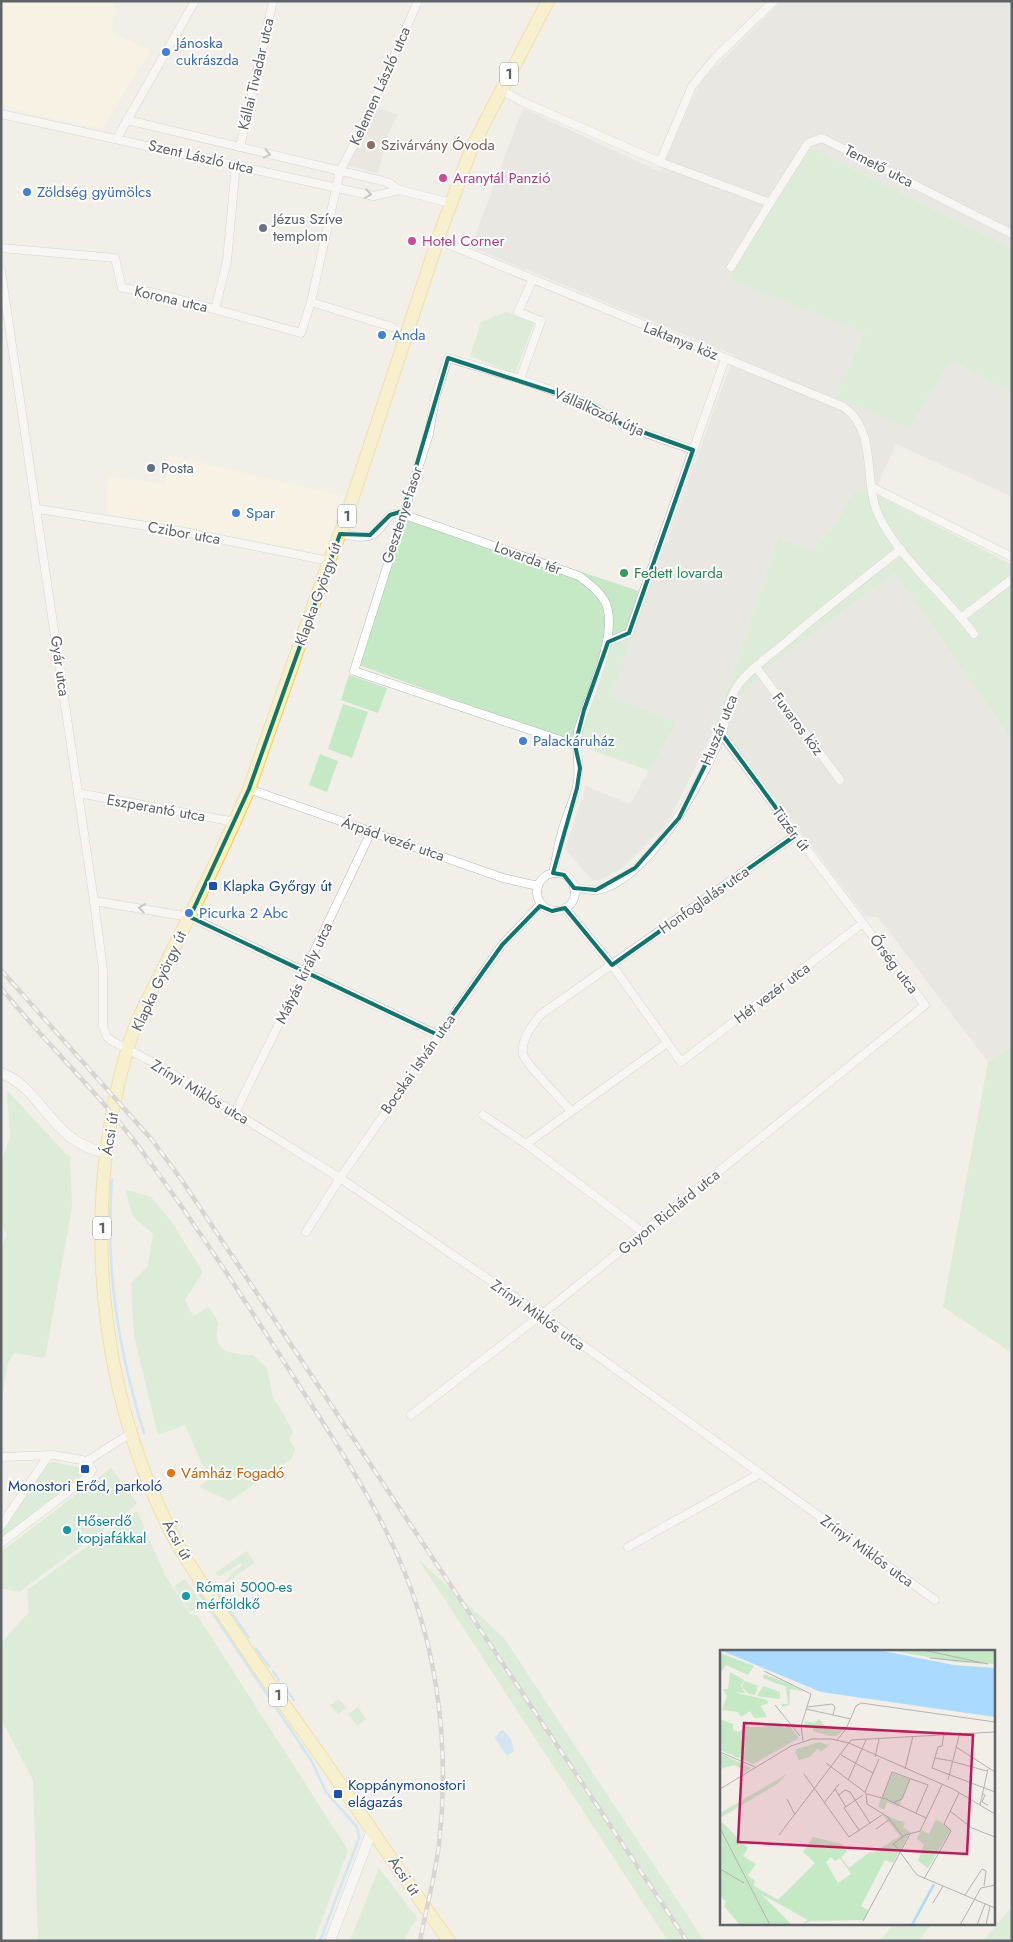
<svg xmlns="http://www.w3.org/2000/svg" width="1013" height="1942" font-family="Jost,sans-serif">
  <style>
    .commercial { fill: #fef7e0 }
    .industrial { fill: #e0deda }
    .education { fill: #e1ded6 }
    .green { fill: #c5e8c5 }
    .water { fill: #aadaff }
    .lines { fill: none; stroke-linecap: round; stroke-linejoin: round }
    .stream { stroke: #aadaff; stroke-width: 2.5 }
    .minor-casing { stroke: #b5b8bc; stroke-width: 9 }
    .tertiary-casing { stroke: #b5b8bc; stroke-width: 11 }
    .primary-casing { stroke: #f2c960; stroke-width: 14 }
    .minor { stroke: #fff; stroke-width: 8 }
    .tertiary { stroke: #fff; stroke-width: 10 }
    .primary { stroke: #fff2af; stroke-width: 12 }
    .rail-casing { stroke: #b6b7b8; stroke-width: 4.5 }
    .rail { stroke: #fff; stroke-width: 2.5; stroke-dasharray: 8; stroke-linecap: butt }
    .oneway { stroke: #979a9d }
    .marked { fill: none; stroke: #0f766e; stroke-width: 4; stroke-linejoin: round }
    .shop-dot { fill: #3f7fe0; stroke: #fff; stroke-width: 2 }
    .education-dot { fill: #8d6e63; stroke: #fff; stroke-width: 2 }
    .hotel-dot { fill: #d1479c; stroke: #fff; stroke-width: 2 }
    .worship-dot { fill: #6b7280; stroke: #fff; stroke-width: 2 }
    .service-dot { fill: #5c6f8a; stroke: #fff; stroke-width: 2 }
    .leisure-dot { fill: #2e9e5b; stroke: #fff; stroke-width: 2 }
    .transit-dot { fill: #1a4fb4; stroke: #fff; stroke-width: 2 }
    .food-dot { fill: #e8710a; stroke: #fff; stroke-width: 2 }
    .culture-dot { fill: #0f9aa8; stroke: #fff; stroke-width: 2 }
    .labels { text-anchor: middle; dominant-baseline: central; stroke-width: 4; stroke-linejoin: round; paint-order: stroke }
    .shield { fill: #fff; stroke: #8f9295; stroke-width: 1 }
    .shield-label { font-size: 14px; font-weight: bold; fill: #5f6368 }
    .shop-label { font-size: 15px; fill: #366cbe; stroke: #fff; text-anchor: start }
    .street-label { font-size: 15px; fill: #5f6368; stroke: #fff }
    .education-label { font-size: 15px; fill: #785e54; stroke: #fff; text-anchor: start }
    .hotel-label { font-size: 15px; fill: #b23c85; stroke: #fff; text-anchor: start }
    .worship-label { font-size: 15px; fill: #5b616d; stroke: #fff; text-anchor: start }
    .service-label { font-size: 15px; fill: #4e5e75; stroke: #fff; text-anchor: start }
    .leisure-label { font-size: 15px; fill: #27864d; stroke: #fff; text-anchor: start }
    .transit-label { font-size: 15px; fill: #164399; stroke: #fff; text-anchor: start }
    .food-label { font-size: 15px; fill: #c56008; stroke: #fff; text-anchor: start }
    .culture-label { font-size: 15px; fill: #0d838f; stroke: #fff; text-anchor: start }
    .inset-river { fill: none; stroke: #aadaff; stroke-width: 2.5 }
    .inset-road { fill: none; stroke: #b3b3b1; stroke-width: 1 }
    .view { fill: #c2185b; fill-opacity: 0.15; stroke: #c2185b; stroke-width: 2.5 }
    .inset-edge { fill: none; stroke: #5f6368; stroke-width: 2.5 }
  </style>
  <rect width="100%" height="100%" fill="#f1efe8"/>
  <g class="commercial">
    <path d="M1,1h114l-4,32 40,17 -49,79 -101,-22z"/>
    <path d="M169,455l174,41 -18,58 -219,-41 2,-37 58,8z"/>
  </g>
  <g class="industrial">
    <path d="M782,1h230v248l-200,-101 53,185 -30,64 73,30 43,-66 61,32v104l-116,-53 -22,49 -19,-2 -24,40 -19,19 -34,-12 -65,194 -43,86 -9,12 -39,38 -22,12h-8l-27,-31 21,-63 44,18 46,-81 -65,-27 123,-341 -263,-108 52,-139 137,64 40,-90z"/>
    <path d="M895,573l117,167v306l-24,16 -110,-145 -13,-1 -137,-180 3,-31 38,-39z"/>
  </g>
  <path class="education" d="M376,107l22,8 -12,24 -8,34 -30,-7z"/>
  <g class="green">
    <path d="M812,148l200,101v144l-61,-32 -43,67 -73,-31 30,-64 -137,-54 40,-69z"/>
    <path d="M506,312l28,11 -19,51 -45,-18 11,-34z"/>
    <path d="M855,491l19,2 138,72v175l-117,-167 -126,93 -38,39 -3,31 -15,-4 65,-194 34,12 19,-19z"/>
    <path d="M407,514l241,80 -37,102 65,27 -27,48 -290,-106z"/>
    <path d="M349,675l38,13 -9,25 -37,-13z"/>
    <path d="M343,704l25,8 -16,46 -24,-9z"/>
    <path d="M320,754l18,7 -11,31 -18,-7z"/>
    <path d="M1012,1046v307l-69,-46 45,-245z"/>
    <path d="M7,1090l58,63 5,4 2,50 -27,151 -31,-5 -6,10 -7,40v-156l6,-12 -6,-11v-62l9,-24z"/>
    <path d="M125,1189l26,8 20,24 32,51 -18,28 8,16 16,-9 10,16c-9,29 11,31 34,32l14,13 5,26 21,38 -4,7 6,10 -4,10 -61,42 -31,-14 10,-8 -24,-54 -27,10 -24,-99 -3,-53 17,-17 5,-32 -20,-17z"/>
    <path d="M54,1462l27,6 5,5 -1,3 -80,60 -4,-3 46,-69z"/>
    <path d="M111,1468l26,35 -3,4 -115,85 -18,-4v-36z"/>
    <path d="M137,1511l28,64 25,39 7,1 151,235 -34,91h-276l-5,-161 -32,-61v-76l28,-31 -2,-22z"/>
    <path d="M247,1551l7,12 -28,20 -1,-2 17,-16 -1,-2 -21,13 -5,-3z"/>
    <path d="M418,1559l86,79 200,303h-36z"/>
    <path d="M185,1579l17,25 -12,8 -16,-26z"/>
    <path d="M339,1699l8,9 -9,6 -8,-9z"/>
    <path d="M358,1707l8,12 -9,7 -9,-12z"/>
    <path d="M379,1868l38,50 -14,23h-53z"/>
    <path d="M1012,1907v34h-29l27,-32z"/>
    <path d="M894,1923h39l-15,18h-38z"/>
  </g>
  <path class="water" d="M503,1730l8,9 3,12 -7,5 -12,-18 5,-7z"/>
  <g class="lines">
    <g class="stream">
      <path d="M112,1180c-7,89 6,168 32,253"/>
      <path d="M215,1589l34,49"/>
      <path d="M199,1593l112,167 15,32 31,35 2,11 -39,103"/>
      <path d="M256,1649l13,17"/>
      <path d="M273,1671l6,9"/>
      <path d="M284,1686l10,14"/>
    </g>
    <defs>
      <g id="minor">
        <path d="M501,90l20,11 139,61 110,41 38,-60 14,-5 190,96"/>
        <path d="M1,114l373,82 26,-6"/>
        <path d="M127,120l260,62 13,8 51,13"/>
        <path d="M117,138l78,-137"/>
        <path d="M240,147l33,-146"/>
        <path d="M660,162l32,-76 23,-28 59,-57"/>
        <path d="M438,240l406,167c34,25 19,73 34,107 19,42 67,81 96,120"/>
        <path d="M1,248l114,10 7,30 34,5 145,40 10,-31 29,-131 23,-44 55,-126"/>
        <path d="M731,267l39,-64"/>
        <path d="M1,271l93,630 9,69v57l4,10 5,4 46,24 182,113 201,137 394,285"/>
        <path d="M311,302l81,25"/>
        <path d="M215,309l12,-48 9,-97"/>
        <path d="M520,379l21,-58 -23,-9 15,-33"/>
        <path d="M872,487l140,70"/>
        <path d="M38,509l147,23 144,29"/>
        <path d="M340,534c10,1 22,5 32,1 13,-6 13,-25 30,-21l177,62c10,7 19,14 25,24 18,29 -17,99 -26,131 -3,19 3,36 -1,56 -4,15 -11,30 -15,45 -4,13 -6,28 -9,41"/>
        <path d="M961,618l51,-39"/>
        <path d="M608,642l21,-9 96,-274"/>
        <path d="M756,667l84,113"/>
        <path d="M575,745l-221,-74 75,-237 6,-36 13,-40 72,21 70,25 33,21 70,25"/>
        <path d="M249,789l254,89 35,8"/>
        <path d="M78,793l157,29"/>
        <circle cx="556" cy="892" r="19"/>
        <path d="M574,888c7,0 16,3 23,2 51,-8 107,-111 124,-155 6,-18 6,-34 17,-50 13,-17 32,-30 48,-43 37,-32 76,-62 115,-93"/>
        <path d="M94,901l96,16 248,118"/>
        <path d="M565,908l47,57 69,97 182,-139"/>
        <path d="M571,1111c-8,-10 -46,-47 -48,-57 -2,-15 9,-28 17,-39l256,-180"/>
        <path d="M235,1113l70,-142 66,-139"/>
        <path d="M483,1115l43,29 118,89"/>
        <path d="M526,1144l141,-101"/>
        <path d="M306,1232l34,-54 162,-233 39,-41"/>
        <path d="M411,1415l130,-100 384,-310 -129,-170 -75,-102"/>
        <path d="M1,1457l53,-2 33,6 44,-28"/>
        <path d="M1,1526l47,-70"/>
        <path d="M1,1543l88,-67 3,-6 -5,-9"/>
        <path d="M628,1547l131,-73"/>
      </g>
      <g id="tertiary">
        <path d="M1,1073c43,16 49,70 106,80"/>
        <path d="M330,1941l42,-111"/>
      </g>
      <path id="primary" d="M449,1941c-49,-68 -95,-138 -143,-206 -29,-40 -57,-81 -84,-122 -16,-24 -34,-49 -48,-75 -77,-147 -93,-328 -47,-487 9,-33 27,-63 42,-94 28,-55 56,-111 80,-168l80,-228 16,-40 95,-288 32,-86 76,-146"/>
    </defs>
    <use href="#minor" class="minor-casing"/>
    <use href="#tertiary" class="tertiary-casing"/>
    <use href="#primary" class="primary-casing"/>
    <use href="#minor" class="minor"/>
    <use href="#tertiary" class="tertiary"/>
    <use href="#primary" class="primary"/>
    <defs>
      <g id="rail">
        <path d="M1,970l152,171 30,41 504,759"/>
        <path d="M1,988c46,57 100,107 143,166 56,76 107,156 158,236 63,98 116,178 134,296 8,52 9,106 3,158 -4,33 -13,65 -19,97"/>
      </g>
    </defs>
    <use href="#rail" class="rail-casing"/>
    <use href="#rail" class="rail"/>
  </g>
  <defs><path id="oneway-chevron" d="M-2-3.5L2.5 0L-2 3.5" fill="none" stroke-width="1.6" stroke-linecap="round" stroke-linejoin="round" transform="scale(1.25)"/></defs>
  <g class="oneway">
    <use href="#oneway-chevron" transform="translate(267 154) rotate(13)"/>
    <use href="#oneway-chevron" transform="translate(368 194) rotate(8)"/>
    <use href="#oneway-chevron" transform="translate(142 908) rotate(-172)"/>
  </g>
  <path d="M0 0H1013V1942H0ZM448,358l142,46 33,21 70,25 -64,183 -21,9 -24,68 -9,35 5,23 -3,20 -24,85 11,2 10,13 22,2 39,-22 44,-50 42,-85 75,102 -184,130 -47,-57 -13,3 -12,-5 -38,39 -64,90 -248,-118 59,-128 91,-255 30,1 20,-20 13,-4z" fill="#f1efe8" fill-opacity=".55" fill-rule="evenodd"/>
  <path class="marked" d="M448,358l142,46 33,21 70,25 -64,183 -21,9 -24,68 -9,35 5,23 -3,20 -24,85 11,2 10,13 22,2 39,-22 44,-50 42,-85 75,102 -184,130 -47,-57 -13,3 -12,-5 -38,39 -64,90 -248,-118 59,-128 91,-255 30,1 20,-20 13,-4z"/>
  <g class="shop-dot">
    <circle cx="166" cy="52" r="5"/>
    <circle cx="27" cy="192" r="5"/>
    <circle cx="382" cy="335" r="5"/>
    <circle cx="236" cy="513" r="5"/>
    <circle cx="523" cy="741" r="5"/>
    <circle cx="189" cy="913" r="5"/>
  </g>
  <circle class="education-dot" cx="371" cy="145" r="5"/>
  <g class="hotel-dot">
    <circle cx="443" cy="178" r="5"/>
    <circle cx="412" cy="241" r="5"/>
  </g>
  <circle class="worship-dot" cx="263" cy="228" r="5"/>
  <circle class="service-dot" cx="151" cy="468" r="5"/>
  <circle class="leisure-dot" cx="624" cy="573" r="5"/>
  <g class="transit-dot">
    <rect x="208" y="881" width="10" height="10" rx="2.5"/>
    <rect x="80" y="1464" width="10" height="10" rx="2.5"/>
    <rect x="333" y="1789" width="10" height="10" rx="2.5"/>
  </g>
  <circle class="food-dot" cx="171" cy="1473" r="5"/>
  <g class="culture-dot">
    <circle cx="67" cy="1530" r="5"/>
    <circle cx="186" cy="1596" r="5"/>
  </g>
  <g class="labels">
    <g class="shield">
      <rect x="500" y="62.5" width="18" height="23" rx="4"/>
      <rect x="338" y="504.5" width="18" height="23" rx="4"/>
      <rect x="93" y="1216.5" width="18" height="23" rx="4"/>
      <rect x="269" y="1683.5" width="18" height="23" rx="4"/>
    </g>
    <g class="shield-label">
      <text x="509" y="74">1</text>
      <text x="347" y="516">1</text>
      <text x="102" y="1228">1</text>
      <text x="278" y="1695">1</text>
    </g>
    <g class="shop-label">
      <text x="176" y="43">Jánoska<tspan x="176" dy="17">cukrászda</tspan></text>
      <text x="37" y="192">Zöldség gyümölcs</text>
      <text x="392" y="335">Anda</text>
      <text x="246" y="513">Spar</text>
      <text x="533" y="741">Palackáruház</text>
      <text x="199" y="913">Picurka 2 Abc</text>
    </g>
    <g class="street-label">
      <text transform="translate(256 74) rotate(-77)">Kállai Tivadar utca</text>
      <text transform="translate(380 86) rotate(-66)">Kelemen László utca</text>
      <text transform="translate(201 157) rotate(13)">Szent László utca</text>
      <text transform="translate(879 166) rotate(27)">Temető utca</text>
      <text transform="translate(171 299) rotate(13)">Korona utca</text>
      <text transform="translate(681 341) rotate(22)">Laktanya köz</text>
      <text transform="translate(599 412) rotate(24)">Vállalkozók útja</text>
      <text transform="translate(402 515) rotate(-72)">Gesztenye fasor</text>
      <text transform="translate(184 533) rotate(10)">Czibor utca</text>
      <text transform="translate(528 558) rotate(20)">Lovarda tér</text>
      <text transform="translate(318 594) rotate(-70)">Klapka György út</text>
      <text transform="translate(60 666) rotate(82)">Gyár utca</text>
      <text transform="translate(798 724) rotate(53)">Fuvaros köz</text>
      <text transform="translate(719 730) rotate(-68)">Huszár utca</text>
      <text transform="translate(156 808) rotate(10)">Eszperantó utca</text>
      <text transform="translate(791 829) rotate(53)">Tüzér út</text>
      <text transform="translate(393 839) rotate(19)">Árpád vezér utca</text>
      <text transform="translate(704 900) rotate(-35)">Honfoglalás utca</text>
      <text transform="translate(894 964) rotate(53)">Őrség utca</text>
      <text transform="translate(304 973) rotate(-64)">Mátyás király utca</text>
      <text transform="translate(159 981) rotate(-65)">Klapka György út</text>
      <text transform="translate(772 993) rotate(-37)">Hét vezér utca</text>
      <text transform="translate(418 1064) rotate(-55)">Bocskai István utca</text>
      <text transform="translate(200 1092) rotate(31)">Zrínyi Miklós utca</text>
      <text transform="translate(110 1134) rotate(-81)">Ácsi út</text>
      <text transform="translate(669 1212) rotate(-39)">Guyon Richárd utca</text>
      <text transform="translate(538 1315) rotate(35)">Zrínyi Miklós utca</text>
      <text transform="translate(177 1540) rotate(61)">Ácsi út</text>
      <text transform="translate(867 1551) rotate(36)">Zrínyi Miklós utca</text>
      <text transform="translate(404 1876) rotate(56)">Ácsi út</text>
    </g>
    <g class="education-label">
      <text x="381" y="145">Szivárvány Óvoda</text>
    </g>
    <g class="hotel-label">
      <text x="453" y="178">Aranytál Panzió</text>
      <text x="422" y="241">Hotel Corner</text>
    </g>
    <g class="worship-label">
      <text x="273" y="219">Jézus Szíve<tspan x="273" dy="17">templom</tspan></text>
    </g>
    <g class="service-label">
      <text x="161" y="468">Posta</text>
    </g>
    <g class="leisure-label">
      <text x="634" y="573">Fedett lovarda</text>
    </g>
    <g class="transit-label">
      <text x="223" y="886">Klapka Győrgy út</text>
      <text x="85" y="1486" text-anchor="middle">Monostori Erőd, parkoló</text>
      <text x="348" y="1785">Koppánymonostori<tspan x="348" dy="17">elágazás</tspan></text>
    </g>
    <g class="food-label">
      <text x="181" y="1473">Vámház Fogadó</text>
    </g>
    <g class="culture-label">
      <text x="77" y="1521">Hőserdő<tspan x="77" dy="17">kopjafákkal</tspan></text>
      <text x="196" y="1587">Római 5000-es<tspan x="196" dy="17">mérföldkő</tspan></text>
    </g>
  </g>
  <g transform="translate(720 1650)">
    <rect width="275" height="275" fill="#f1efe8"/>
    <path d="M169,0h106v14l-40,-2zM0,3l34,13 -6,9 -22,-10 -6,9zM10,22l14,8 -3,6 4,7 -12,-1 34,8 1,3 -7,3 6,11 -13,1 -4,-7 -9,6 -3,-5 -16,-2 5,-14 -4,-7h5zM44,24l25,10 16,8 -15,-3 -1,16 -6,2 -2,-3h7l-2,-17 -23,-9zM24,31l14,5 -3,9 -6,-1 -7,-7zM43,36l17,6v7l-23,-3zM0,69l13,5v6l6,2 5,-5h19l11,-4 11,5 3,-4 11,14 -46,26 -33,-14zM99,69l8,9 18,1 -9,7h-6l-17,-5v-3l-9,-3 1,-4 9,2zM99,92l8,3 5,-3 -10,9 -5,-2 -7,8 -11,3 -4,-8 2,-3zM0,103l31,15 -6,4 -10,-7 -15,4zM172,123l18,6 -11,28 -12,-5 -3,8 -6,-4zM67,124l-10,10 -57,34v-5zM162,164l23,9 -2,4 7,5 -17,31 -8,-3 -24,46 7,4 -4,10 -54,1 -9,4 7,-5 -47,-26 31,31h-52l-16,-19 2,-4 -6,-6v-76l28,28 -5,8 13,8 -8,11 10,9 -4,-2v4l24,14 37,-37 -12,-11 10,-15 29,7 5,8 -6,5 8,11 22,-17 2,2 27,-17zM111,207l4,4 5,-3 11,16 -13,9 -12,-21zM216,169l15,10 -23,39 -10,-7 6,-17 -7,-5 4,-9 8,4z" fill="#c5e8c5" fill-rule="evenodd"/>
    <path d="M0,0h158l76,15 41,3v49l-174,-25z" fill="#aadaff"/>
    <path class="inset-river" d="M192,275l22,-41"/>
    <path class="inset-road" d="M203,0l65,14M210,8l52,5M44,21l47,23 -10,32 2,15M55,55l25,31M87,57l25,-3 3,3 -2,8M86,59l45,10M224,83l-2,13 -4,1 -6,21 63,24M117,90l9,-11 10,-23 5,-3 134,19M236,97l39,25M0,102l35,15M121,105l32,18M155,107l4,-18M215,108l17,3M234,112l33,9M106,113l40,30 1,11 21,13 15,20M185,119l8,-33M84,124l45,63 33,-22M128,130l18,-40M228,130l12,-48M0,139l71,-43 21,-7h19l18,4 104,46 42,25M115,139l11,18M145,142l14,-33M147,144l19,5 40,19M262,144l3,1 -3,7 6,3M119,145l6,-5 5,2 20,31M162,148l10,-26 36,13 -12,28M67,149l8,16M174,152l8,-3 8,-20M104,153l15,-19M260,155l8,-36M230,161l22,17 23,9M0,178l50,97M156,179l14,-10M139,180l-15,-22 19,-13M59,185l72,-95 144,-8M174,194l23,31 78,33M172,195l13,-10 15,-4 22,-46M0,219l24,14M204,229l27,-48 -7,-7 15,-31M245,245l17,-26 4,2 -2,15M213,253l10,-17M143,271l47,-87M240,275l21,-37 14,-3M257,275l8,-21M266,275l4,-19"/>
    <path class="view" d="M24,73l229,12 -6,119 -229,-12z"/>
    <rect width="275" height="275" class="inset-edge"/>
  </g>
  <rect width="1013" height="1942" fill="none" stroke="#5f6368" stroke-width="5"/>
</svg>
